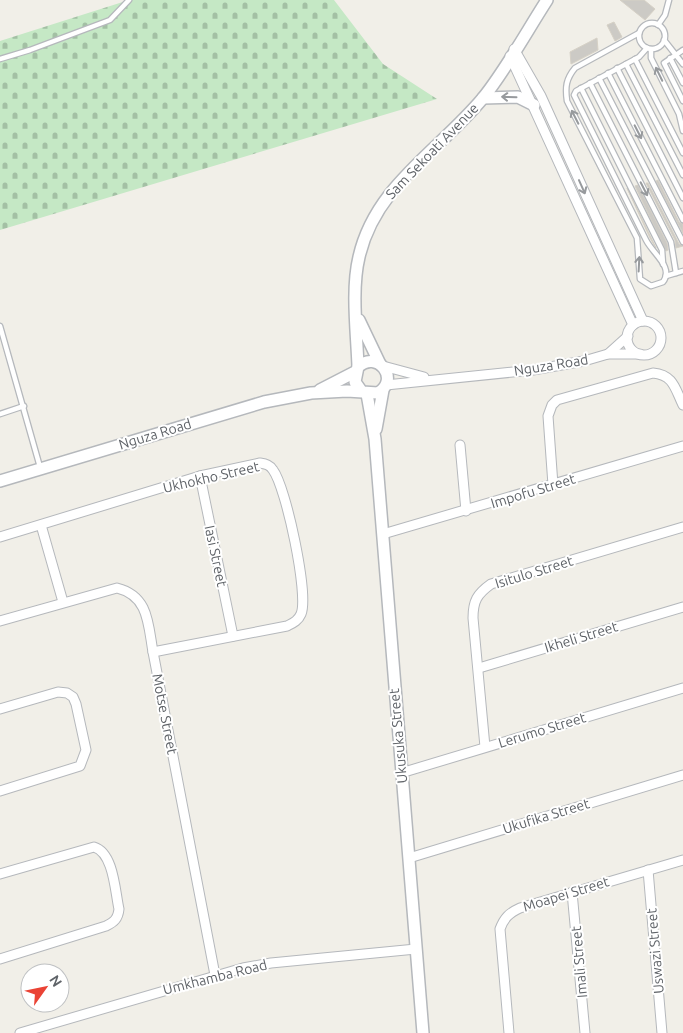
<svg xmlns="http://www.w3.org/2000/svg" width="683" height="1033" font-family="Ubuntu,sans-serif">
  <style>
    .cemetery { fill: url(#cemetery-stones) }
    .building { fill: #cccac5; stroke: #d6d1c6 }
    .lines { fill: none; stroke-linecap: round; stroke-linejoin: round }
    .service-casing { stroke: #b5b8bc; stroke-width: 7 }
    .minor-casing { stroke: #b5b8bc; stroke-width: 11 }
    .tertiary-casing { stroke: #b5b8bc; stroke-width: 14 }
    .service { stroke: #fff; stroke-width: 4.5 }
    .minor { stroke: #fff; stroke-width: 9 }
    .tertiary { stroke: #fff; stroke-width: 11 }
    .oneway { stroke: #979a9d }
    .labels { text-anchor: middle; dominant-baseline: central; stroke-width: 4; stroke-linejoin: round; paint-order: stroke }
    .street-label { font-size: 14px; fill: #5f6368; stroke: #fff }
  </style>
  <defs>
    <pattern id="cemetery-stones" width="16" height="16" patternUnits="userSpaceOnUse" patternTransform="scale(1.25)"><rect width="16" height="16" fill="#c5e8c5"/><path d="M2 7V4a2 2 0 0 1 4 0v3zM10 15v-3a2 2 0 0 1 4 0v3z" fill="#a3c0a4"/></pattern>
  </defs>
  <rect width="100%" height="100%" fill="#f1efe8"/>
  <path class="cemetery" d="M129,0h205l49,64 54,35 -437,131v-189z"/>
  <g class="building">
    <path d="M620,0h24l11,9 -10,11z"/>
    <path d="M614,22l8,15 -7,4 -8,-16z"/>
    <path d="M597,38l1,12 -27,14 -1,-12z"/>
    <path d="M658,180l21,42 4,2v9l-27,-52z"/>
    <path d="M646,183h2l31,61 4,2 -7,2 -1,-8z"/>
    <path d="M638,185l29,58 1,7 -2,1 -31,-65z"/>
    <path d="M627,188l29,60 -6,-10z"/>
  </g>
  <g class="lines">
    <defs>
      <g id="service">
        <circle cx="652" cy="36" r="13"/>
        <path d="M658,25l7,-10 4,-15"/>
        <path d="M639,33l-64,35c-9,11 -10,19 -8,33l70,137 3,41 11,7 12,-4c11,-15 -10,-28 -17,-42 -24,-48 -48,-97 -72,-145l2,-4 63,-34 8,-9"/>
        <path d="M664,40l19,24"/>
        <path d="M651,49v9l28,56 4,17"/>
        <path d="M683,50l-19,13 19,38"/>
        <path d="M670,58l13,25"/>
        <path d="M0,59l30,-9 80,-30 19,-20"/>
        <path d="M635,59l48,94"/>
        <path d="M626,64l57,111"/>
        <path d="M617,68l66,130"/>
        <path d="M608,73l75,147"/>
        <path d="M599,78l84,164"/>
        <path d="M590,83l81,159 5,31"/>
        <path d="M581,88l81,162 1,14"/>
        <path d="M666,276l17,-5"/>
        <path d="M0,326l40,141"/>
        <path d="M0,414l24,-8"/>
      </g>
      <g id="minor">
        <path d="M514,49l27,47 102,225"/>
        <path d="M510,56l123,269"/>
        <circle cx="644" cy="338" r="17"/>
        <path d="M608,354l20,-18"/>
        <path d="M383,366l41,11"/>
        <path d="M386,385l147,-15 51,-9 24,-7h32"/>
        <path d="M460,445l6,66"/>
        <path d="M200,476l33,160"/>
        <path d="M553,485l-5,-69 4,-11 5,-5 96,-27c21,2 22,16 30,32"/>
        <path d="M41,525l22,77"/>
        <path d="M383,534l300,-88"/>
        <path d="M0,537l200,-61 60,-13c6,1 10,2 13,7 13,17 36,125 28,144 -3,7 -8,9 -14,12l-134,26"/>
        <path d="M0,621l117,-33c32,8 31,36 36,64l62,323"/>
        <path d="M479,668l204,-61"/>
        <path d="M0,709l58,-17 9,1 6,4 3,7 10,46 -6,16 -80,25"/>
        <path d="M485,747l-12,-129c0,-17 4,-24 18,-34l192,-57"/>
        <path d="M401,773l282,-85"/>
        <path d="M409,858l274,-83"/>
        <path d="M648,870l14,163"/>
        <path d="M0,874l94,-27c20,6 21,45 25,62 -1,10 -5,13 -13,17l-106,33"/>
        <path d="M572,892l13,141"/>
        <path d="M20,1033l223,-65 28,-5 145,-14"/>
        <path d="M509,1033l-9,-104c4,-11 9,-16 20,-21l163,-48"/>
      </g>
      <g id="tertiary">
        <path d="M483,98l35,-1 16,8"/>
        <path d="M359,320l21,44"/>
        <path d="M358,367c-1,-33 -7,-77 1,-110 16,-71 80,-106 124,-159 22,-27 44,-67 64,-98"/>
        <path d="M320,390l35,-18"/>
        <path d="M367,394l8,45 48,594"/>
        <path d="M376,429l7,-39"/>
        <path d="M0,481l264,-79 47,-9 36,-2 31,2c23,-14 -1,-44 -20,-26l-3,15 7,10"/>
      </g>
    </defs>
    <use href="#service" class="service-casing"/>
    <use href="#minor" class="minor-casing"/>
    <use href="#tertiary" class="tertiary-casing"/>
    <use href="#service" class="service"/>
    <use href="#minor" class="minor"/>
    <use href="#tertiary" class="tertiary"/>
  </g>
  <defs><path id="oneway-shaft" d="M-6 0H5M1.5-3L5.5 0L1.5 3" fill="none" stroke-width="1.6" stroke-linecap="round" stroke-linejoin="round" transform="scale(1.25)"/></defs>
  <g class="oneway">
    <use href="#oneway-shaft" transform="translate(659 74) rotate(-116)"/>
    <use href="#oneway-shaft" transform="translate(509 97) rotate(-178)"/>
    <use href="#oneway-shaft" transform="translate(575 117) rotate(-117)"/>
    <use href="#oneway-shaft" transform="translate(638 132) rotate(63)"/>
    <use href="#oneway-shaft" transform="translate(582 187) rotate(66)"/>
    <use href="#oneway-shaft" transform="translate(644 189) rotate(63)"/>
    <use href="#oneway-shaft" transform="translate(639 264) rotate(-87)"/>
  </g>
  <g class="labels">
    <g class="street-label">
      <text transform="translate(432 151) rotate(-46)">Sam Sekoati Avenue</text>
      <text transform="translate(551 365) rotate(-9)">Nguza Road</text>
      <text transform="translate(155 434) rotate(-17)">Nguza Road</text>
      <text transform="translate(211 477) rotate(-13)">Ukhokho Street</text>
      <text transform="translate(533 491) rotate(-17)">Impofu Street</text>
      <text transform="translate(216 556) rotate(78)">Iasi Street</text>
      <text transform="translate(534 572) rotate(-17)">Isitulo Street</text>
      <text transform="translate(581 637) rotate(-17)">Ikheli Street</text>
      <text transform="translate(165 714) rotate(79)">Motse Street</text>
      <text transform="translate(542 730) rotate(-17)">Lerumo Street</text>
      <text transform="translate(398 736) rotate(-95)">Ukusuka Street</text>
      <text transform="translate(546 816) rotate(-17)">Ukufika Street</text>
      <text transform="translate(566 894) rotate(-17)">Moapei Street</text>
      <text transform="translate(655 951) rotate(-95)">Uswazi Street</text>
      <text transform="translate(579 962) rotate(-95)">Imali Street</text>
      <text transform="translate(215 977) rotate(-14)">Umkhamba Road</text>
    </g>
  </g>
  <g transform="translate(45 988) rotate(57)"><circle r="24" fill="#ffffff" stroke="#bfc1c3"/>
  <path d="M0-4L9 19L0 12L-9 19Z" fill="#ea4335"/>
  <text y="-8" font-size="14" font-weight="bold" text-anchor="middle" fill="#5f6368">N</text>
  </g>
</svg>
